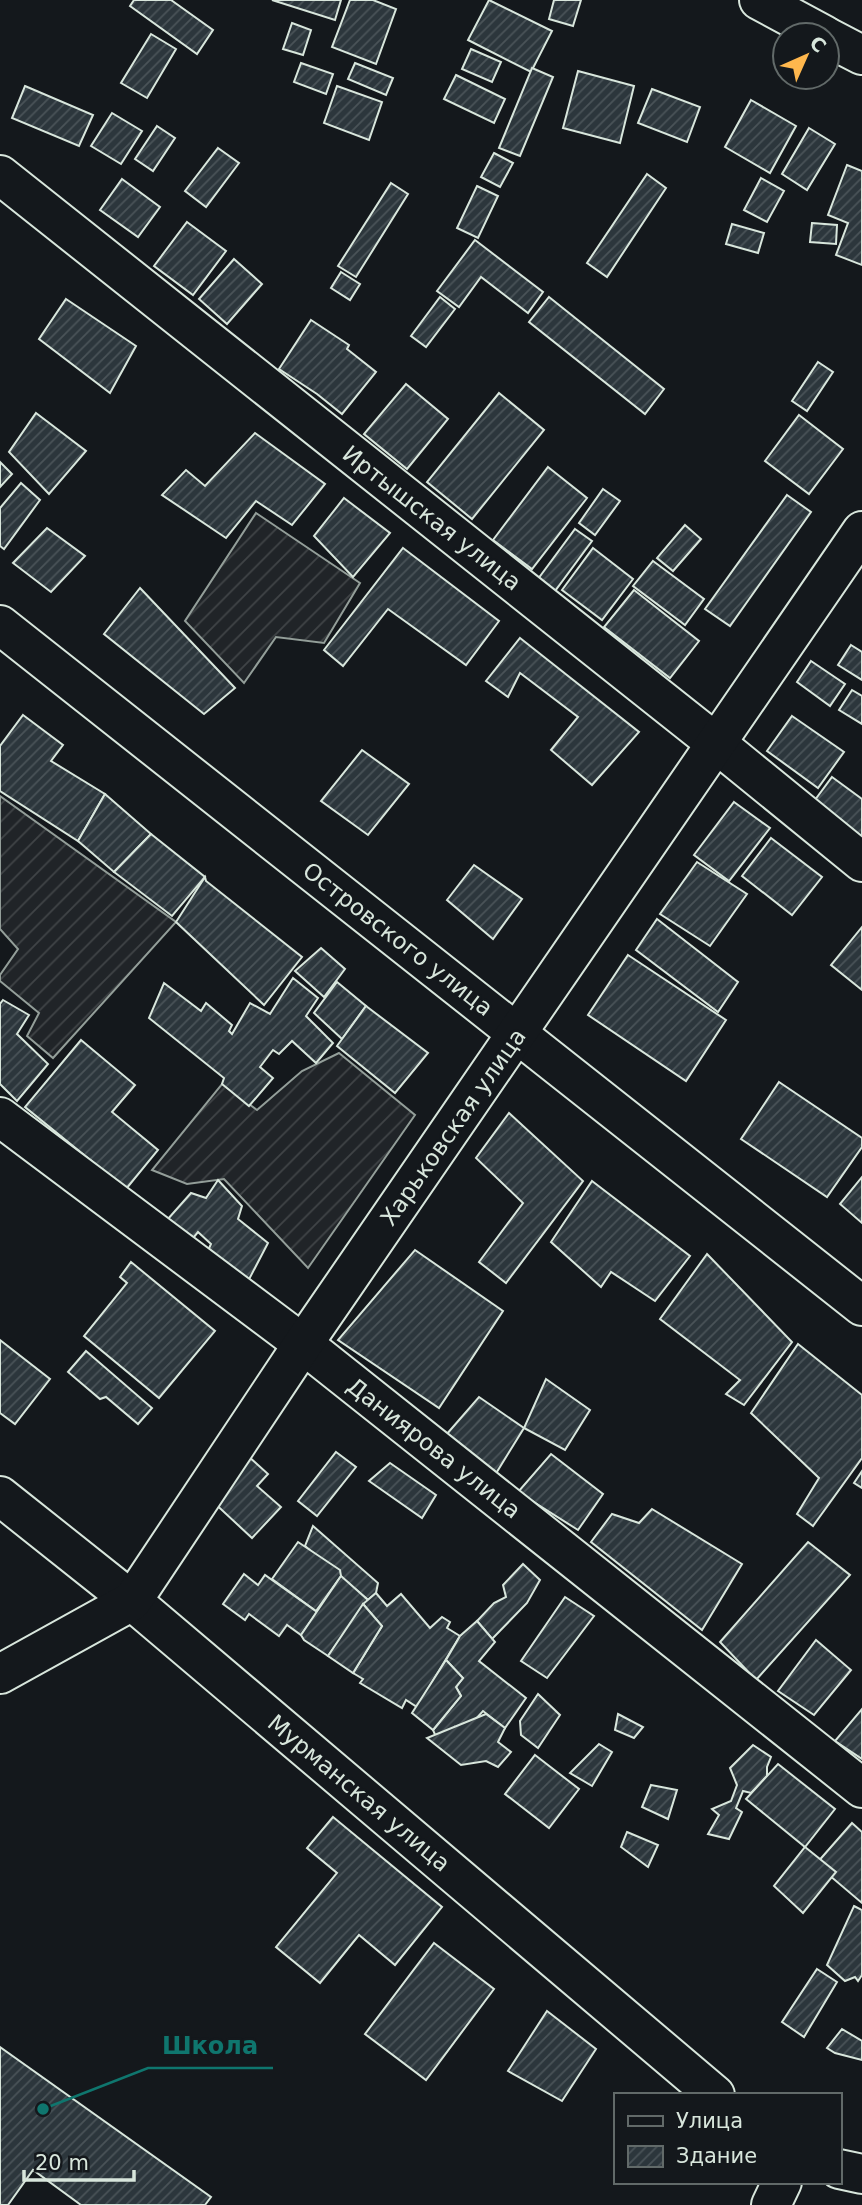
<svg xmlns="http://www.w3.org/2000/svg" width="862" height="2205" font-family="'DejaVu Sans',sans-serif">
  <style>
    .garden { fill: url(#garden-furrows); stroke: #939e99; stroke-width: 2 }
    .building { fill: url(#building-hatch); stroke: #d8e6dc; stroke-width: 2 }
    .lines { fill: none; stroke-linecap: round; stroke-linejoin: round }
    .minor-casing { stroke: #d8e6dc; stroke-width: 42 }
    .minor { stroke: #14181c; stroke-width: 38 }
    .labels { text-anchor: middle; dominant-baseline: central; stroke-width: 5; stroke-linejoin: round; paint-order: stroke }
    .street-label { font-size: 23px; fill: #d8e6dc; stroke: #14181c }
    .leader { fill: none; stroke: #0f766e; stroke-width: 2.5 }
    .callout-dot { fill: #0f766e; stroke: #14181c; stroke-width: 2.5 }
    .callout-label { font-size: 24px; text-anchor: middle; font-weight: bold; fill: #0f766e; stroke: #14181c; stroke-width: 5; stroke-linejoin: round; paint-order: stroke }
  </style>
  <defs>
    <pattern id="garden-furrows" width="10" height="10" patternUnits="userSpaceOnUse" patternTransform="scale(1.75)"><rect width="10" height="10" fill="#202428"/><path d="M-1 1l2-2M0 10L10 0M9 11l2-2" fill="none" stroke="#404447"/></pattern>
    <pattern id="building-hatch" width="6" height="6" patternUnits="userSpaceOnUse" patternTransform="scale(1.75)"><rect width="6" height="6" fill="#2c363c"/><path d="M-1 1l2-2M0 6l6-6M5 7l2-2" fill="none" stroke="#4a5358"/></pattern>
  </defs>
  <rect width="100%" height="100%" fill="#14181c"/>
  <g class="garden">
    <path d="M256,513l104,70 -36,60 -48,-6 -32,46 -59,-62z"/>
    <path d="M0,796l176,126 -123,136 -26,-22 12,-23 -39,-32v-6l18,-26 -18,-20z"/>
    <path d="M339,1053l76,62 -107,153 -84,-89 -37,5 -35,-14 70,-86 35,26 45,-39z"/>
  </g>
  <g class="building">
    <path d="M134,0h37l42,30 -16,24 -67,-48z"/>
    <path d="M272,0h69l-6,20z"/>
    <path d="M350,0h23l23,9 -20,55 -44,-17z"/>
    <path d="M489,0l63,31 -21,41 -63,-32z"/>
    <path d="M554,0h27l-8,26 -24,-7z"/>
    <path d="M292,23l19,7 -8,25 -20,-6z"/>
    <path d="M151,34l25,15 -29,49 -26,-15z"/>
    <path d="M471,49l30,13 -9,20 -30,-13z"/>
    <path d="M301,63l32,11 -7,20 -32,-12z"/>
    <path d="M355,63l38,15 -7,17 -38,-16z"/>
    <path d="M532,68l21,9 -33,79 -21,-8z"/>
    <path d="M578,71l56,15 -14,57 -57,-15z"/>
    <path d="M456,75l49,24 -11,24 -50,-24z"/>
    <path d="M25,86l68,29 -14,31 -67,-28z"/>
    <path d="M337,86l45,16 -13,38 -45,-17z"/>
    <path d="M652,89l48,18 -13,35 -49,-19z"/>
    <path d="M751,100l45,26 -26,47 -45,-26z"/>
    <path d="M112,113l30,18 -21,33 -30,-18z"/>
    <path d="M157,126l18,12 -22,33 -18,-12z"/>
    <path d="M809,128l26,16 -28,46 -25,-16z"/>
    <path d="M218,148l21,15 -33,44 -21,-16z"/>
    <path d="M494,153l19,10 -13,24 -19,-10z"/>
    <path d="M847,165l15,6v94l-26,-10 12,-32 -20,-8z"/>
    <path d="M647,174l19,14 -59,89 -20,-14z"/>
    <path d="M761,178l23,13 -17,31 -23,-12z"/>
    <path d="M122,179l38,28 -22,30 -38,-27z"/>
    <path d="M391,183l17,11 -52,83 -18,-11z"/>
    <path d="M477,186l21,10 -20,42 -21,-10z"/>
    <path d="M187,222l39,29 -33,44 -39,-29z"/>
    <path d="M812,223l25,2 -1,19 -26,-2z"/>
    <path d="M732,224l32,9 -6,20 -32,-9z"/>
    <path d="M475,240l68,52 -15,21 -47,-36 -22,30 -22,-16z"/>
    <path d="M234,259l28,25 -35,40 -28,-25z"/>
    <path d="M341,272l19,12 -10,16 -19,-12z"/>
    <path d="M440,297l15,12 -29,38 -15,-11z"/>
    <path d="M549,297l115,92 -19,25 -116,-92z"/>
    <path d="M66,299l70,47 -26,47 -71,-54z"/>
    <path d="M311,320l38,25 -2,4 29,23 -34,42 -25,-20 -38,-25z"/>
    <path d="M818,362l15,10 -26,39 -15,-10z"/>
    <path d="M406,384l42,35 -41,50 -43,-35z"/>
    <path d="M499,393l45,37 -72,89 -45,-37z"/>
    <path d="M36,413l50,38 -37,43 -40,-42z"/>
    <path d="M799,415l44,34 -34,45 -44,-33z"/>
    <path d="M255,433l70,51 -33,41 -36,-24 -30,37 -64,-43 24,-25 19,16z"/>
    <path d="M0,462l12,12 -12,13z"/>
    <path d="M548,467l39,31 -55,71 -39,-29z"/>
    <path d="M21,483l19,17 -36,49 -4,-3v-38z"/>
    <path d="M603,489l17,12 -25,34 -16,-12z"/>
    <path d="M787,495l24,17 -81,114 -25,-17z"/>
    <path d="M344,498l46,35 -37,44 -39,-41z"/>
    <path d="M685,525l16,14 -28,32 -16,-13z"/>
    <path d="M47,528l38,28 -34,36 -38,-29z"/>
    <path d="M575,529l17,12 -37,50 -17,-12z"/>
    <path d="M403,548l96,73 -33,44 -78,-56 -45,57 -19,-16z"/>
    <path d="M593,548l40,31 -31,41 -40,-30z"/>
    <path d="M653,561l51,38 -19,26 -52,-39z"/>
    <path d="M140,588l95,100 -31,26 -100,-80z"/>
    <path d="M634,590l65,51 -29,37 -66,-51z"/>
    <path d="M520,638l119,94 -47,53 -41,-35 27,-33 -58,-44 -12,24 -22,-16z"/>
    <path d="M851,645l11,7v28l-24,-15z"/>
    <path d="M811,661l34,23 -15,22 -33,-24z"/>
    <path d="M852,690l10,6v28l-23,-14z"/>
    <path d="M23,715l40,30 -12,16 54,33 -27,47 -78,-50v-45z"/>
    <path d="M792,716l52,36 -26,36 -51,-37z"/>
    <path d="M362,750l47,34 -41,51 -47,-34z"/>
    <path d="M832,777l30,22v42l-50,-37z"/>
    <path d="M105,794l46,40 -37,38 -36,-31z"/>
    <path d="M734,802l36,26 -41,53 -35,-26z"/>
    <path d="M151,834l54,43 -33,39 -58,-44z"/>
    <path d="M771,838l51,39 -30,38 -50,-39z"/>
    <path d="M697,862l50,32 -37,52 -50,-32z"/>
    <path d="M474,865l48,34 -29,40 -46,-39z"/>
    <path d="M205,877l1,4 96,76 -38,48 -88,-83z"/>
    <path d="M657,919l81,63 -20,30 -82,-62z"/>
    <path d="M862,927v63l-31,-25z"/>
    <path d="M321,948l24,21 -21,28 -29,-26z"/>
    <path d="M628,955l98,65 -40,61 -98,-66z"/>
    <path d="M293,978l25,20 -12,18 27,27 -17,20 -24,-22 -13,13 -6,-4 -13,17 13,11 -24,28 -27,-22 2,-6 -75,-60 15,-35 37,28 5,-8 26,22 -3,6 3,3 18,-31 20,11z"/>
    <path d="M337,982l29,24 -24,33 -28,-26z"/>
    <path d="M3,1000l26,15 -12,19 31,30 -31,37 -17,-17v-80z"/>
    <path d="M366,1006l62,47 -33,40 -58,-47z"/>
    <path d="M81,1040l54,45 -23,27 46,38 -32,39 -101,-82z"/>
    <path d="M779,1082l83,56v9l-35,50 -86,-58z"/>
    <path d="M509,1113l74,68 -77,102 -27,-21 44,-59 -47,-45z"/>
    <path d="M862,1177v46l-22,-19z"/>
    <path d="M218,1180l24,26 -4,13 30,24 -22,42 -40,-30 5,-11 -13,-12 -9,11 -22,-23 24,-27 15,5z"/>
    <path d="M592,1181l98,75 -35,45 -44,-29 -10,15 -50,-45z"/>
    <path d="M415,1250l88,61 -64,97 -101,-68z"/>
    <path d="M707,1254l85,88 -48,63 -18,-11 14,-14 -80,-61z"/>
    <path d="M131,1262l84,69 -56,67 -75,-62 43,-53 -7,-6z"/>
    <path d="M0,1340l50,39 -35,45 -15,-11z"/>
    <path d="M798,1344l64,51v63l-49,68 -16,-12 22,-36 -68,-65z"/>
    <path d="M86,1351l66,57 -14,16 -32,-27 -6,2 -32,-27z"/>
    <path d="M546,1379l44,31 -25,40 -41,-22z"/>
    <path d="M479,1397l45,31 -29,47 -49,-40z"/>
    <path d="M336,1452l20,15 -39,49 -19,-15z"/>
    <path d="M551,1454l52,40 -25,36 -60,-38z"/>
    <path d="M248,1456l20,18 -11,12 24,21 -29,31 -42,-39z"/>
    <path d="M390,1463l46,32 -14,23 -53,-37z"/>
    <path d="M862,1471v17l-8,-5z"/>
    <path d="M652,1509l90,55 -40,66 -111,-88 21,-28 27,9z"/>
    <path d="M313,1526l65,57 -2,10 -8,7 -63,-54z"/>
    <path d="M298,1542l42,28 1,6 -25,35 -44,-32z"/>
    <path d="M808,1542l42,33 -94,105 -36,-38z"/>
    <path d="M523,1564l17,16 -13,23 -35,36 -15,-18 17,-18 12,-6 -3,-12z"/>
    <path d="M244,1574l14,11 7,-10 52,37 -16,23 -14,-10 -8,11 -30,-22 -4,6 -22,-16z"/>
    <path d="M341,1576l27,24 -40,56 -24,-16 -3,-5z"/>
    <path d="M376,1593l11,13 14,-12 29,34 12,-11 8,5 -3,6 13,8 -43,71 -11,-7 -4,8 -42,-25 3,-4 -10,-6 29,-47 -19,-22z"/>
    <path d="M565,1597l29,19 -47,62 -26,-17z"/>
    <path d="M363,1604l19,22 -29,47 -25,-17z"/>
    <path d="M477,1621l18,21 -16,19 47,37 -21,30 -22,-17 -19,21 -9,-5 -3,12 -16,-2 -3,-7 28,-34 -5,-9 7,-9 -17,-18 14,-24z"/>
    <path d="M816,1640l35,30 -37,45 -36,-24z"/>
    <path d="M446,1660l17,18 -7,9 5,9 -28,34 -21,-17z"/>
    <path d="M538,1694l22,21 -22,33 -17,-13 -1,-14z"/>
    <path d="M862,1709v50l-27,-18z"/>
    <path d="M486,1714l19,14 -7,14 13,10 -13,15 -12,-6 -25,4 -34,-27z"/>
    <path d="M618,1714l25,13 -9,11 -19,-8z"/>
    <path d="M599,1744l13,8 -20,34 -22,-13z"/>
    <path d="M753,1745l18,12 -4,10v9l-16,17 -8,-2 -7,17 6,4 -13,27 -21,-5 11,-19 -7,-6 19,-8 6,-16 -7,-17z"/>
    <path d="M535,1755l44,34 -30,39 -44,-34z"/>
    <path d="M778,1764l57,45 -30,38 -59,-48z"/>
    <path d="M651,1785l26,5 -9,29 -26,-12z"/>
    <path d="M333,1817l109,90 -47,58 -36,-30 -39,48 -44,-36 61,-74 -30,-25z"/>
    <path d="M852,1823l10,9v71l-46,-39z"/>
    <path d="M627,1832l31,13 -10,22 -27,-20z"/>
    <path d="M805,1847l31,25 -33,41 -29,-27z"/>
    <path d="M854,1906l8,4v65l-4,6 -3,-4 -10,4 -18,-16z"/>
    <path d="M434,1943l60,46 -68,91 -61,-46z"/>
    <path d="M817,1969l20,13 -33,55 -22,-15z"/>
    <path d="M547,2011l49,38 -34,52 -54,-30z"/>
    <path d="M842,2029l20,12v19l-27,-7 -8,-5z"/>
    <path d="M0,2047l211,150 -6,8h-124l-48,-35 -25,35h-8z"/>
  </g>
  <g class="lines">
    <defs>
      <g id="minor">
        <path d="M759,0l65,35"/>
        <path d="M827,37l35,18"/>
        <path d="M0,175l717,569 145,118"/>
        <path d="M0,625l862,681"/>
        <path d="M0,1117l303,227 559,444"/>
        <path d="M0,1496l132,105 583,494"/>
        <path d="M0,1674l132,-73 171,-257 559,-813"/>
        <path d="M839,2169l23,5"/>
        <path d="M771,2205l11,-23"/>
      </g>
    </defs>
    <use href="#minor" class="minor-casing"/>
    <use href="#minor" class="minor"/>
  </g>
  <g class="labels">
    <g class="street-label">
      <text transform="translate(432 518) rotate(38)">Иртышская улица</text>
      <text transform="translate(398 939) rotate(38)">Островского улица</text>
      <text transform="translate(453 1127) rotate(-55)">Харьковская улица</text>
      <text transform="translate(434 1448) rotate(38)">Даниярова улица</text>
      <text transform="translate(359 1793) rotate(40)">Мурманская улица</text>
    </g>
  </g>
  <path class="leader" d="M43 2109L148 2068H273"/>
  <circle class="callout-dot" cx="43" cy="2109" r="7"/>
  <g class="callout-label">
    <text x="210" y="2054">Школа</text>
  </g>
  <rect x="614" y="2093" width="228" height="91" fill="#14181c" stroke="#626a69" stroke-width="2"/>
  <rect x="628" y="2116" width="35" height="10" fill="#14181c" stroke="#626a69" stroke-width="2"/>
  <text x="676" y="2128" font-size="21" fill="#d8e6dc">Улица</text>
  <rect x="628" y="2146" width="35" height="21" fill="url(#building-hatch)" stroke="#626a69" stroke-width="2"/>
  <text x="676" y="2163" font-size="21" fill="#d8e6dc">Здание</text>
  <g transform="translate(806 56) rotate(45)"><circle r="33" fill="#14181c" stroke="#626a69" stroke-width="2"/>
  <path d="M0-5L12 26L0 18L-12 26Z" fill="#ffb74d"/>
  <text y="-10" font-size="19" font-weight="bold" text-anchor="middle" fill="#d8e6dc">С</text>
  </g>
  <path d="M24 2170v10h110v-10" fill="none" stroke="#d8e6dc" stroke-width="3.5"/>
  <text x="35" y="2170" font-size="21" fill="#d8e6dc" stroke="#14181c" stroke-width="5" paint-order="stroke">20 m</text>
</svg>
